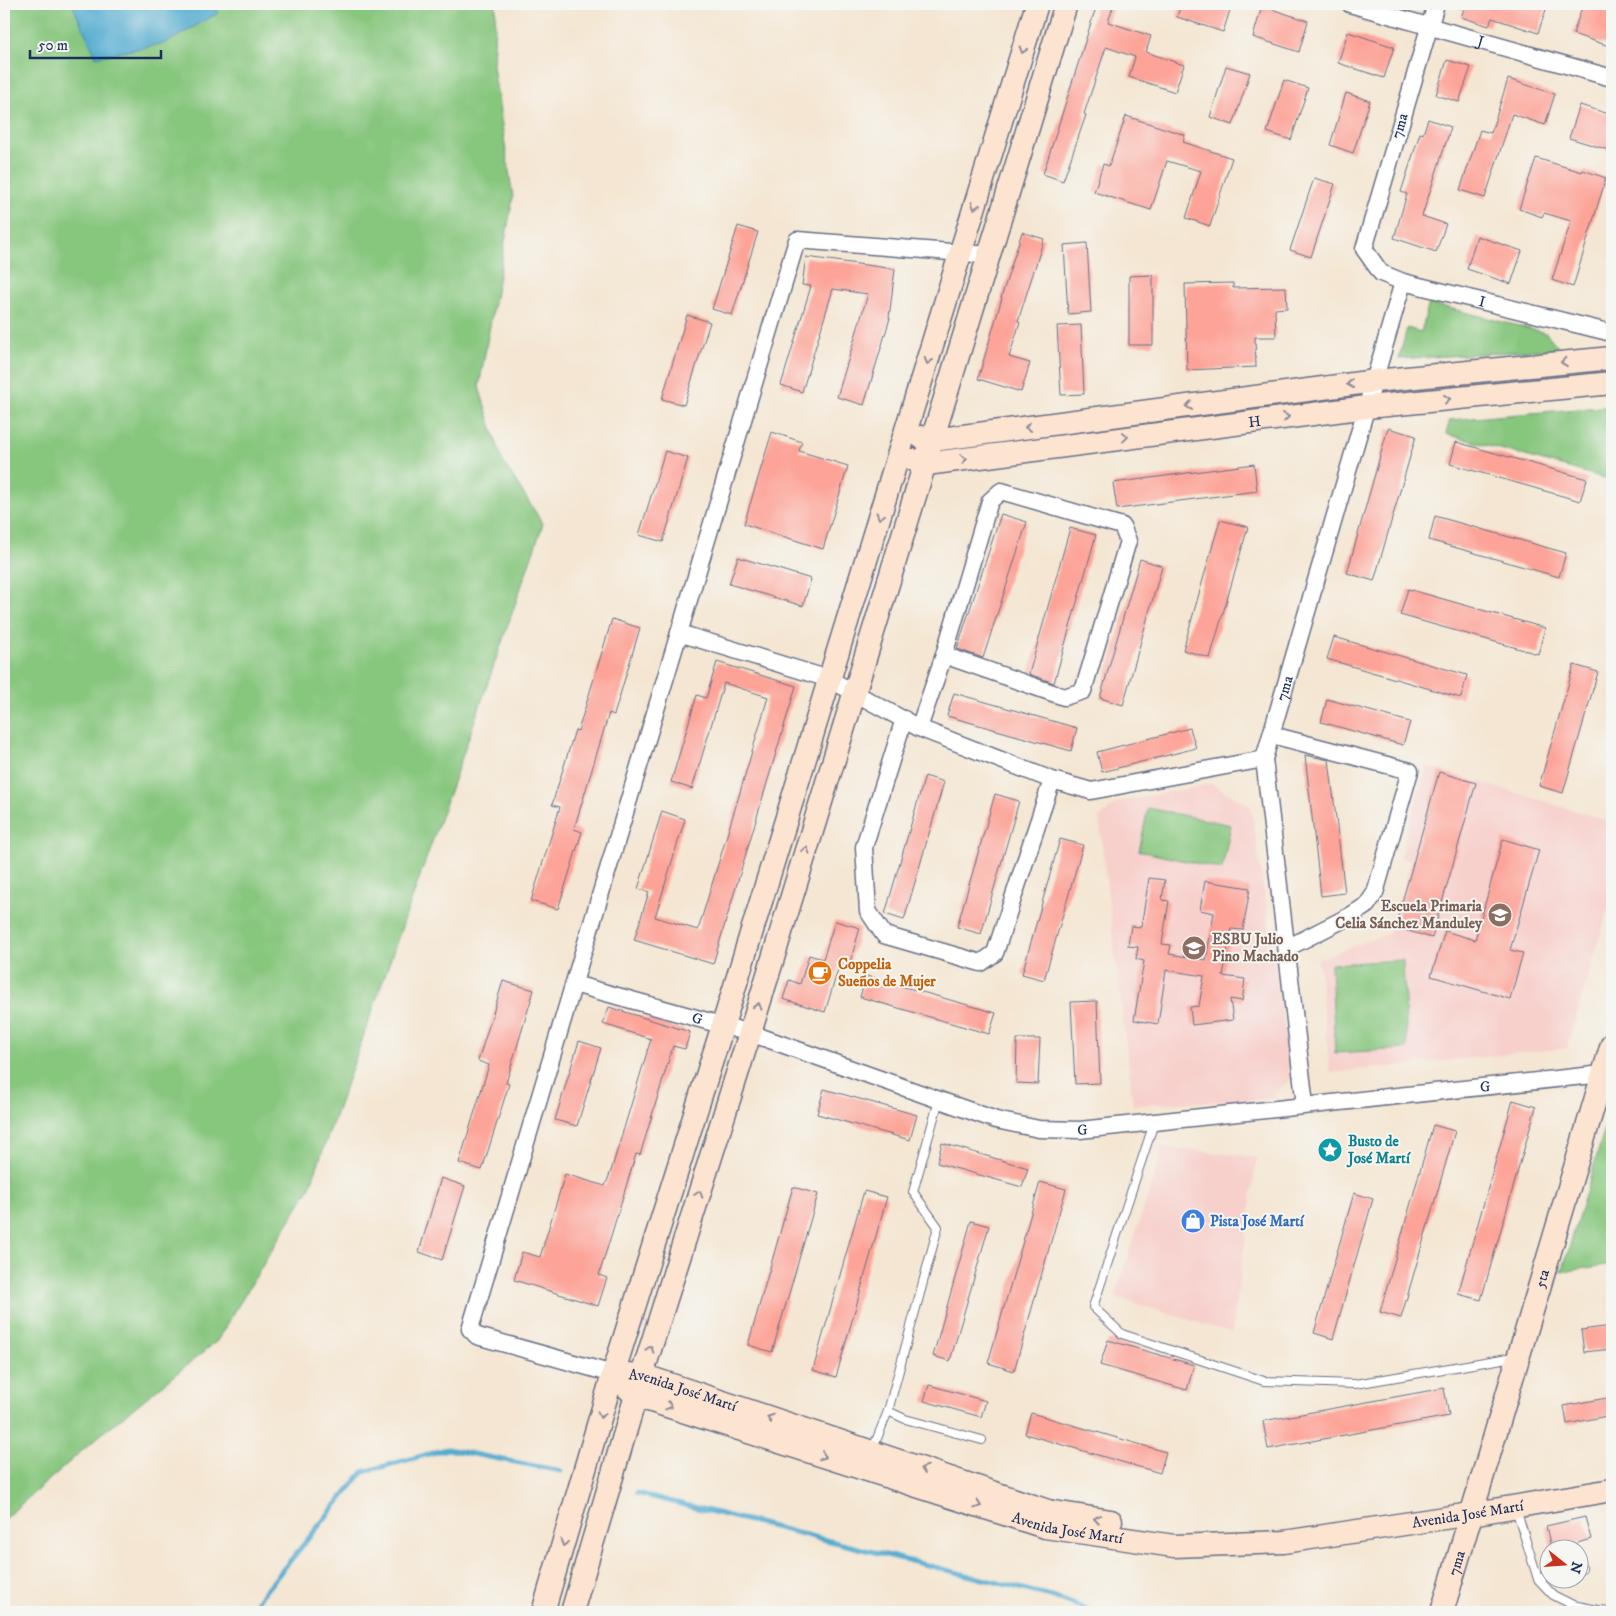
<svg xmlns="http://www.w3.org/2000/svg" width="1616" height="1616" font-family="'IM FELL DW Pica',serif">
  <style>
    .built { fill: #f7d0cc }
    .green { fill: #86c67d; stroke: #507a6e }
    .water { fill: #53abd0; stroke: #376d97 }
    .lines { fill: none; stroke-linecap: round; stroke-linejoin: round }
    .stream { stroke: #53abd0; stroke-width: 5 }
    .building { fill: #fda397 }
    .lane-casing { stroke: #676f87; stroke-width: 10 }
    .street-casing { stroke: #676f87; stroke-width: 19 }
    .secondary-casing { stroke: #676f87; stroke-width: 25 }
    .lane { stroke: #fff; stroke-width: 8 }
    .street { stroke: #fff; stroke-width: 16 }
    .secondary { stroke: #fde4d1; stroke-width: 22 }
    .oneway { stroke: #8c8a98 }
    .labels { text-anchor: middle; dominant-baseline: central; stroke-width: 4; stroke-linejoin: round; paint-order: stroke }
    .street-label { font-size: 15px; fill: #1b2f5e; stroke: #f6f6f2 }
    .education-label { font-size: 15px; font-weight: bold; fill: #785e54; stroke: #f6f6f2; text-anchor: end }
    .food-label { font-size: 15px; font-weight: bold; fill: #c56008; stroke: #f6f6f2; text-anchor: start }
    .culture-label { font-size: 15px; font-weight: bold; fill: #0d838f; stroke: #f6f6f2; text-anchor: start }
    .shop-label { font-size: 15px; font-weight: bold; fill: #366cbe; stroke: #f6f6f2; text-anchor: start }
  </style>
  <rect width="100%" height="100%" fill="#f6f6f2"/>
  <filter id="ink" filterUnits="userSpaceOnUse"><feTurbulence type="fractalNoise" baseFrequency=".02" numOctaves="2"/><feDisplacementMap in="SourceGraphic" scale="10" xChannelSelector="R" yChannelSelector="G"/><feConvolveMatrix kernelMatrix="1 2 1 2 8 2 1 2 1" color-interpolation-filters="sRGB"/></filter>
  <filter id="wash" filterUnits="userSpaceOnUse"><feTurbulence type="fractalNoise" baseFrequency=".0096" numOctaves="4" result="noise"/><feDisplacementMap in="SourceGraphic" scale="20" xChannelSelector="R" yChannelSelector="G"/><feGaussianBlur stdDeviation="1.12" result="paint"/><feColorMatrix in="noise" values="0 0 0 0 0 0 0 0 0 0 0 0 0 0 0 0 0 1.4 0 .05"/><feComposite in="paint" operator="in"/></filter>
  <g filter="url(#wash)">
    <rect width="100%" height="100%" fill="#f4e6d2"/>
    <g class="built">
      <path d="M1427,766l185,56v74l-45,152 -237,25 -12,-114 71,-26 22,-72 -11,-4z"/>
      <path d="M1211,784l40,22 41,272 -24,21 -135,6 -34,-287 19,-16z"/>
      <path d="M1163,1147l94,10 -25,176 -117,-36z"/>
    </g>
    <g class="green">
      <path d="M4,4h492l-3,62 20,131 -34,190 23,73 41,64 -83,239 -150,424 -93,154 -112,90 -101,88z"/>
      <path d="M1429,303l117,30 14,16 -161,10 8,-31 14,4z"/>
      <path d="M1612,406v74l-166,-46 4,-14z"/>
      <path d="M1148,808l83,17 -9,44 -83,-18z"/>
      <path d="M1403,960l4,89 -72,4 -4,-89z"/>
      <path d="M1612,1105v159l-50,8z"/>
    </g>
    <path class="water" d="M72,4h145l1,9 -52,30 -70,14z"/>
    <g class="lines">
      <g class="stream">
        <path d="M637,1493l410,102 49,17"/>
        <path d="M248,1612l115,-140 84,-23 114,22"/>
      </g>
    </g>
    <g id="blocks">
      <g class="building">
        <path d="M1097,4h17l-6,18 43,14 -5,16 38,13 -9,27 -46,-15 6,-20 -29,-10 -22,67 2,1 -23,66 -20,-7z"/>
        <path d="M1181,4h51l-9,28 -46,-15z"/>
        <path d="M1458,4h90l-10,29 -46,-15 -3,8 -28,-9 3,-8 -7,-2z"/>
        <path d="M1583,4h15l14,4v39l-39,-13z"/>
        <path d="M1262,6l46,15 -9,31 -46,-15z"/>
        <path d="M1348,32l46,15 -10,31 -46,-15z"/>
        <path d="M1447,60l24,7 -12,35 -23,-7z"/>
        <path d="M1226,66l24,7 -17,52 -23,-8z"/>
        <path d="M1508,79l47,15 -10,31 -33,-11 -27,84 -25,-8 20,-60 11,3z"/>
        <path d="M1284,80l24,8 -17,52 -24,-8z"/>
        <path d="M1346,93l24,8 -17,52 -23,-8z"/>
        <path d="M1580,105l32,10v36l-43,-13z"/>
        <path d="M1126,116l59,19 -2,7 49,16 -22,68 -24,-8 15,-47 -34,-10 -16,49 -57,-18 9,-28 6,2z"/>
        <path d="M1428,119l23,8 -29,89 24,8 -10,28 -42,-14 13,-44 -6,-2 19,-59 3,1z"/>
        <path d="M1536,158l46,14 1,-2 23,8 -33,109 -21,-7 19,-59 -27,-8 -2,4 -23,-8z"/>
        <path d="M1314,178l21,6 -24,73 -21,-7z"/>
        <path d="M738,226l20,6 -26,83 -20,-6z"/>
        <path d="M1022,232l22,7 -26,82 2,1 -11,35 21,6 -9,29 -43,-13 24,-81h-1z"/>
        <path d="M1477,236l45,15 -11,33 -44,-15z"/>
        <path d="M1087,243l4,69 -23,2 -4,-69z"/>
        <path d="M806,257l89,12 -6,49h1l-26,87 -27,-8 31,-103 -35,-5 -31,103 -21,-7 30,-99 -9,-1z"/>
        <path d="M1153,275v70h-24v-69z"/>
        <path d="M1233,283v5l53,-1 1,21 -12,1 1,28h-21l1,30 -69,3 -2,-86z"/>
        <path d="M687,315l23,7 -26,83 -22,-6z"/>
        <path d="M1081,325l3,69 -23,1 -4,-69z"/>
        <path d="M1388,428l28,8 -42,145 -27,-8z"/>
        <path d="M772,432l30,10 -3,9 49,15 -25,83 -79,-25z"/>
        <path d="M1456,442l131,37 -7,22 -130,-37z"/>
        <path d="M665,451l23,7 -25,84 -24,-7z"/>
        <path d="M1254,464l3,27 -140,18 -4,-26z"/>
        <path d="M1001,514l26,8 -44,136 -26,-9z"/>
        <path d="M1435,516l131,37 -7,24 -130,-37z"/>
        <path d="M1220,520l28,7 -38,131 -27,-8z"/>
        <path d="M1070,528l26,7 -42,148 -25,-9z"/>
        <path d="M738,557l73,22 -8,27 -74,-22z"/>
        <path d="M1140,559l22,7 -39,139 -23,-7z"/>
        <path d="M1408,589l137,39 -7,26 -138,-39z"/>
        <path d="M612,619l28,9 -26,87 -5,-2 -35,116 8,3 -24,77 -27,-8 29,-94 -8,-2 23,-75 3,1z"/>
        <path d="M1334,637l133,38 -6,23 -134,-39z"/>
        <path d="M717,662l79,24 -83,278 -79,-24 15,-48 -11,-3 24,-78 23,8 -30,98 43,13 40,-131 30,-102 -44,-14 -32,106 -21,-7 26,-87 9,3z"/>
        <path d="M1574,665l24,7 -35,121 -24,-7z"/>
        <path d="M954,693l123,35 -6,23 -124,-35z"/>
        <path d="M1327,699l83,23 -7,23 -82,-23z"/>
        <path d="M1190,728l6,20 -94,24 -5,-20z"/>
        <path d="M1305,755l24,5 16,133 -24,3z"/>
        <path d="M1439,772l37,11 -44,155 -37,-11z"/>
        <path d="M925,776l19,6 -40,138 -19,-6z"/>
        <path d="M995,794l24,7 -38,133 -24,-7z"/>
        <path d="M1060,839l23,6 -39,135 -22,-6z"/>
        <path d="M1503,839l36,11 -29,100 13,3 -13,46 -79,-23 14,-45 30,9z"/>
        <path d="M1149,878l16,2 -3,20 7,1 -7,43 9,1 -2,9 37,6 8,-47 -14,-3 5,-29 45,7 -7,42 -12,-1 -8,47 22,3 -3,22 -12,-2 3,21 -41,5 -2,-18 9,-1 5,-30 -38,-6 -8,54 -24,-4 10,-59 -8,-2 2,-12 -10,-1 3,-20 10,1z"/>
        <path d="M835,921l25,7 -11,38 -9,-3 -15,49 -42,-13 6,-19 11,4 9,-29 14,4z"/>
        <path d="M866,976l130,37 -7,21 -129,-37z"/>
        <path d="M503,981l31,9 -28,93 3,1 -27,86 -23,-7 30,-98 -11,-4z"/>
        <path d="M1097,1001l3,82 -25,1 -4,-82z"/>
        <path d="M609,1007l81,25 -5,17 -12,-3 -33,109 -4,-1 -37,121 8,3 -9,28 -84,-26 8,-28 18,5 25,-83 40,12 6,-15 40,-132 -48,-15z"/>
        <path d="M1017,1039h23l-2,45 -22,-1z"/>
        <path d="M579,1041l22,7 -24,78 -22,-6z"/>
        <path d="M824,1089l93,26 -7,25 -93,-26z"/>
        <path d="M1513,1100l23,7 -55,193 -23,-6z"/>
        <path d="M1433,1125l22,6 -54,187 -21,-6z"/>
        <path d="M942,1143l86,25 -6,19 -85,-24z"/>
        <path d="M441,1178l24,8 -23,74 -23,-8z"/>
        <path d="M1040,1182l26,7 -52,182 -26,-8z"/>
        <path d="M793,1187l25,7 -46,158 -24,-7z"/>
        <path d="M864,1191l23,6 -51,180 -23,-7z"/>
        <path d="M1354,1193l19,6 -40,140 -19,-6z"/>
        <path d="M971,1221l18,5 -39,135 -17,-5z"/>
        <path d="M1612,1326v23l-28,3 -3,-22z"/>
        <path d="M1108,1340l86,25 -7,25 -87,-25z"/>
        <path d="M929,1385l57,16 -5,16 -57,-16z"/>
        <path d="M1444,1388l5,28 -181,33 -5,-28z"/>
        <path d="M1612,1397v18l-45,9 -3,-18z"/>
        <path d="M1031,1413l135,39 -6,21 -135,-39z"/>
        <path d="M1585,1517l6,22 -14,4 1,5h-27l-5,-22z"/>
      </g>
    </g>
  </g>
  <g filter="url(#ink)">
    <use href="#blocks" fill-opacity="0" stroke="#676f87" stroke-width="1"/>
    <g class="lines">
      <defs>
        <g id="lane">
          <path d="M939,1100l-26,92 25,35 -50,184 17,8 77,21"/>
          <path d="M1154,1123l-61,184 29,27 142,47 91,3 159,-27"/>
          <path d="M872,1451l16,-40"/>
          <path d="M1516,1509l22,70 15,16 20,10 24,5 15,1"/>
          <path d="M1578,1569l4,-1"/>
          <path d="M1538,1579l10,-3"/>
        </g>
        <g id="street">
          <path id="s1" d="M1350,4l262,74"/>
          <path id="s2" d="M1436,4l-72,245 17,24 22,9 209,51"/>
          <path d="M679,633l150,46 90,49 133,52 39,11 173,-32"/>
          <path d="M904,719l-40,128 4,64 16,24 97,28 14,-10 57,-173"/>
          <path d="M919,728l25,-73 46,-154 11,-10 121,35 6,15 -45,150 -19,6 -120,-42"/>
          <path d="M1272,735l138,36 -35,122 -8,12 -17,11 -63,32"/>
          <path id="s3" d="M574,984l176,49 246,87 43,9 41,1 532,-57"/>
          <path id="s4" d="M1305,1105l-41,-346 139,-477"/>
          <path d="M613,1374l-136,-38 -7,-7 327,-1089 192,15"/>
        </g>
        <g id="secondary">
          <path d="M921,437l12,3 442,-59 237,-23"/>
          <path id="s5" d="M914,460l12,4 441,-57 245,-24"/>
          <path id="s6" d="M626,1374l16,1 406,136 63,10"/>
          <path id="s7" d="M624,1385l12,11 409,131 129,19 110,-4 187,-28 141,-24"/>
          <path d="M543,1612l70,-238 110,-349 314,-1021"/>
          <path d="M572,1612l70,-237 108,-342 316,-1029"/>
          <path id="s8" d="M1442,1612l170,-568"/>
        </g>
      </defs>
      <use href="#lane" class="lane-casing"/>
      <use href="#street" class="street-casing"/>
      <use href="#secondary" class="secondary-casing"/>
      <use href="#lane" class="lane"/>
      <use href="#street" class="street"/>
      <use href="#secondary" class="secondary"/>
    </g>
    <defs><path id="oneway-chevron" d="M-2-3.5L2.5 0L-2 3.5" fill="none" stroke-width="1.6" stroke-linecap="round" stroke-linejoin="round" transform="scale(1.25)"/></defs>
    <g class="oneway">
      <use href="#oneway-chevron" transform="translate(1023 50) rotate(107)"/>
      <use href="#oneway-chevron" transform="translate(975 206) rotate(107)"/>
      <use href="#oneway-chevron" transform="translate(928 361) rotate(107)"/>
      <use href="#oneway-chevron" transform="translate(1564 362) rotate(174)"/>
      <use href="#oneway-chevron" transform="translate(1350 384) rotate(172)"/>
      <use href="#oneway-chevron" transform="translate(1447 399) rotate(-6)"/>
      <use href="#oneway-chevron" transform="translate(1189 406) rotate(172)"/>
      <use href="#oneway-chevron" transform="translate(1286 417) rotate(-7)"/>
      <use href="#oneway-chevron" transform="translate(1028 427) rotate(172)"/>
      <use href="#oneway-chevron" transform="translate(1125 437) rotate(-7)"/>
      <use href="#oneway-chevron" transform="translate(964 459) rotate(-8)"/>
      <use href="#oneway-chevron" transform="translate(880 516) rotate(107)"/>
      <use href="#oneway-chevron" transform="translate(806 850) rotate(-73)"/>
      <use href="#oneway-chevron" transform="translate(758 1006) rotate(-73)"/>
      <use href="#oneway-chevron" transform="translate(699 1194) rotate(-72)"/>
      <use href="#oneway-chevron" transform="translate(650 1349) rotate(-72)"/>
      <use href="#oneway-chevron" transform="translate(669 1406) rotate(18)"/>
      <use href="#oneway-chevron" transform="translate(601 1415) rotate(106)"/>
      <use href="#oneway-chevron" transform="translate(770 1418) rotate(-162)"/>
      <use href="#oneway-chevron" transform="translate(823 1456) rotate(18)"/>
      <use href="#oneway-chevron" transform="translate(924 1469) rotate(-161)"/>
      <use href="#oneway-chevron" transform="translate(978 1505) rotate(18)"/>
      <use href="#oneway-chevron" transform="translate(1097 1519) rotate(-171)"/>
      <use href="#oneway-chevron" transform="translate(564 1543) rotate(107)"/>
    </g>
  </g>
  <defs>
    <symbol id="school-disc" viewBox="-11 -11 22 22"><circle r="9.5" fill="#8d6e63" stroke="#f6f6f2"/><path d="M0-5L7-2L0 1L-7-2ZM-4 1L0 2.5L4 1V4Q0 6-4 4Z" fill="#fff"/></symbol>
    <symbol id="cafe-disc" viewBox="-11 -11 22 22"><circle r="9.5" fill="#e8710a" stroke="#f6f6f2"/><path d="M-5.5-4.5H6V0H3Q3 3.5 0 3.5H-2.5Q-5.5 3.5-5.5 0ZM3-3.2v2h1.7v-2ZM-6 4.5H4V6H-6Z" fill="#fff"/></symbol>
    <symbol id="sight-disc" viewBox="-11 -11 22 22"><circle r="9.5" fill="#0f9aa8" stroke="#f6f6f2"/><path d="M0-6L1.8-2.2L6-1.7L2.9 1.2L3.7 5.4L0 3.3L-3.7 5.4L-2.9 1.2L-6-1.7L-1.8-2.2Z" fill="#fff"/></symbol>
    <symbol id="shop-disc" viewBox="-11 -11 22 22"><circle r="9.5" fill="#3f7fe0" stroke="#f6f6f2"/><path d="M-5-2.5h2.3a2.7 3.5 0 0 1 5.4 0H5L5.5 6h-11ZM-1.5-2.5h3a1.5 2.3 0 0 0-3 0Z" fill="#fff"/></symbol>
  </defs>
  <g fill-rule="evenodd">
    <use href="#school-disc" x="1486" y="901" width="28" height="28"/>
    <use href="#school-disc" x="1180" y="934" width="28" height="28"/>
    <use href="#cafe-disc" x="806" y="959" width="28" height="28"/>
    <use href="#sight-disc" x="1316" y="1136" width="28" height="28"/>
    <use href="#shop-disc" x="1179" y="1207" width="28" height="28"/>
  </g>
  <g class="labels">
    <g class="street-label">
      <text stroke="none"><textPath href="#s1" startOffset="136">J</textPath></text>
      <text transform="translate(1400 126) rotate(-74)">7ma</text>
      <text stroke="none"><textPath href="#s2" startOffset="390">I</textPath></text>
      <text stroke="none"><textPath href="#s5" startOffset="344">H</textPath></text>
      <text stroke="none"><textPath href="#s4" startOffset="422">7ma</textPath></text>
      <text stroke="none"><textPath href="#s3" startOffset="128">G</textPath></text>
      <text stroke="none"><textPath href="#s3" startOffset="936">G</textPath></text>
      <text stroke="none"><textPath href="#s3" startOffset="531">G</textPath></text>
      <text stroke="none"><textPath href="#s8" startOffset="348">5ta</textPath></text>
      <text stroke="none"><textPath href="#s6" startOffset="59">Avenida José Martí</textPath></text>
      <text stroke="none"><textPath href="#s7" startOffset="872">Avenida José Martí</textPath></text>
      <text stroke="none"><textPath href="#s7" startOffset="468">Avenida José Martí</textPath></text>
      <text stroke="none"><textPath href="#s8" startOffset="51">7ma</textPath></text>
    </g>
    <g class="education-label">
      <text x="1482" y="906">Escuela Primaria<tspan x="1482" dy="17">Celia Sánchez Manduley</tspan></text>
      <text x="1212" y="939" text-anchor="start">ESBU Julio<tspan x="1212" dy="17">Pino Machado</tspan></text>
    </g>
    <g class="food-label">
      <text x="838" y="964">Coppelia<tspan x="838" dy="17">Sueños de Mujer</tspan></text>
    </g>
    <g class="culture-label">
      <text x="1348" y="1141">Busto de<tspan x="1348" dy="17">José Martí</tspan></text>
    </g>
    <g class="shop-label">
      <text x="1210" y="1221">Pista José Martí</text>
    </g>
  </g>
  <rect width="1616" height="1616" fill="none" stroke="#f6f6f2" stroke-width="20"/>
  <g transform="translate(1564 1564) rotate(107)"><circle r="24" fill="#f6f6f2" stroke="#9ea6b7"/>
  <path d="M0-4L9 19L0 12L-9 19Z" fill="#c8321e"/>
  <text y="-8" font-size="14" font-weight="bold" text-anchor="middle" fill="#1b2f5e">N</text>
  </g>
  <path d="M30 50v8h131v-8" fill="none" stroke="#1b2f5e" stroke-width="2.5"/>
  <text x="38" y="50" font-size="15" fill="#1b2f5e" stroke="#f6f6f2" stroke-width="4" paint-order="stroke">50 m</text>
</svg>
